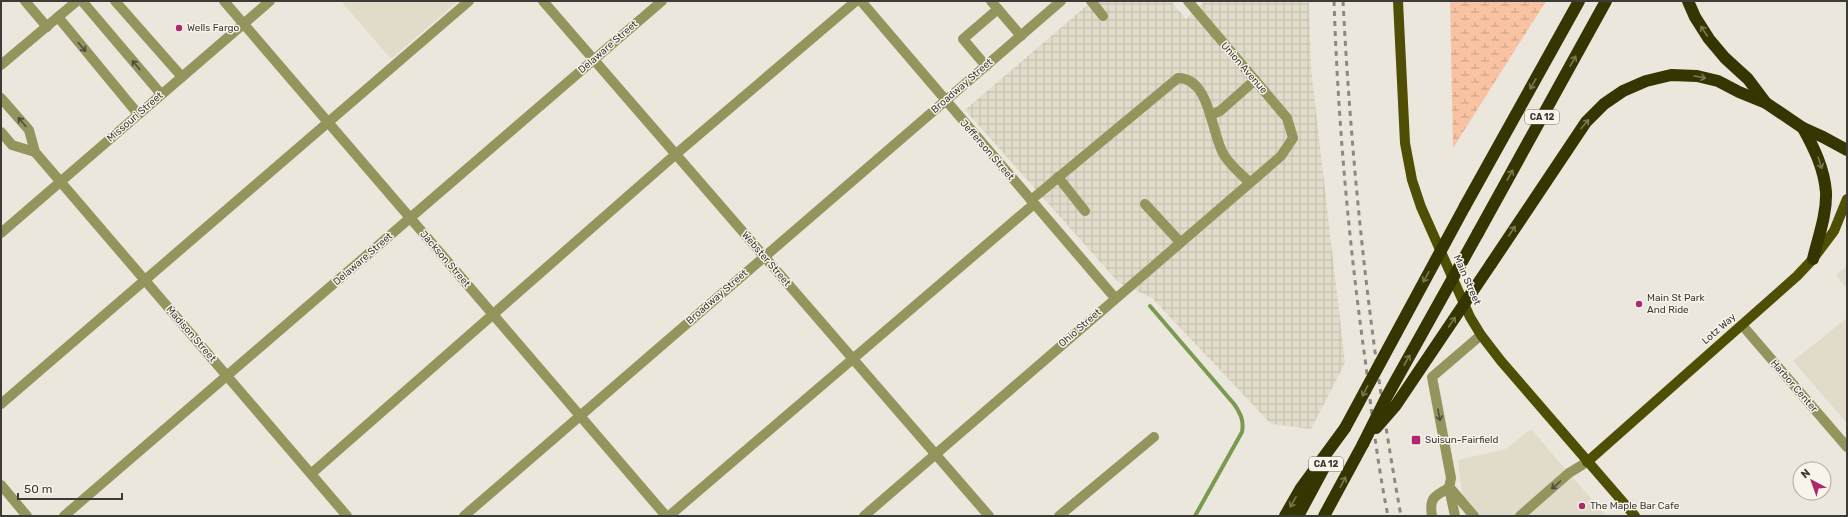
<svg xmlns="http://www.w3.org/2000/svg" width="1848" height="517" font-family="Rubik,sans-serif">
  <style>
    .built { fill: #e1dbca }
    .industrial { fill: url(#industrial-grid) }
    .wetland { fill: url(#wetland-marsh) }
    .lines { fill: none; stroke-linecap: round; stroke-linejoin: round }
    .stream { stroke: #799a4f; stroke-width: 4 }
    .minor { stroke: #93955d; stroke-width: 10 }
    .major { stroke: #4e4e05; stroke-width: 10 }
    .highway { stroke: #353502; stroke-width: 12 }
    .rail { stroke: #8b8881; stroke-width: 3; stroke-dasharray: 5 5; stroke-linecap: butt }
    .highway-bridge { stroke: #353502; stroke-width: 12 }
    .oneway { stroke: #797853 }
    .oneway2 { stroke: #4e4d3f }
    .poi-dot { fill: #ad286f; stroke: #f8f4ea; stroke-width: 1.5 }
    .labels { text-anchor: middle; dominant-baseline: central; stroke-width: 3; stroke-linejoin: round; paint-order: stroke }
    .shield { fill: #f8f4ea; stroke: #75726d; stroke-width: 1 }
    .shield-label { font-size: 9px; font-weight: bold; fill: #3d3b37 }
    .poi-label { font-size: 10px; fill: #3d3b37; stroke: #f8f4ea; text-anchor: start }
    .street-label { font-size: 10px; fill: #3d3b37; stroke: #f8f4ea }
  </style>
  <defs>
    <pattern id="industrial-grid" width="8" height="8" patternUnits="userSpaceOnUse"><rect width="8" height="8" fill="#e1dbca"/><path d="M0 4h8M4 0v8" fill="none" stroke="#c2bdae"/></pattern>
    <pattern id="wetland-marsh" width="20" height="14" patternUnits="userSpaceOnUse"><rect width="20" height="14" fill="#f9c2a3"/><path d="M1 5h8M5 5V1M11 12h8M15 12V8" fill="none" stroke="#cb9f86"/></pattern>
  </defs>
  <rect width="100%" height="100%" fill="#ebe7dd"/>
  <g class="built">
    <path d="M341,1h117l-67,58z"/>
    <path d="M1847,266v23l-11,-14z"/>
    <path d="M1847,318v105l-54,-62z"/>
    <path d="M1531,429l49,57 26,30h-141l-7,-56 48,-11z"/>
  </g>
  <path class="industrial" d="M1092,1h79l15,18 19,-18h104l2,68 34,294 -34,66 -40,-5 -119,-126 -34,-16 -153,-172z"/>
  <path class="wetland" d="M1450,1h96l-93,147z"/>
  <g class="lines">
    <path class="stream" d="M1150,306l84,98c7,10 10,17 8,28l-47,84"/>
    <g class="minor">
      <path d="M25,1l22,26"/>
      <path d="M82,1l79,93"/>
      <path d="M115,1l67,76"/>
      <path d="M224,1l442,515"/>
      <path d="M543,1l446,515"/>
      <path d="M861,1l254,297"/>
      <path d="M991,1l30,35"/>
      <path d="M1091,1l12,15"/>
      <path d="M58,17l80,97"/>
      <path d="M1,65l76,-64"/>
      <path d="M986,66l-23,-27 35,-30"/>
      <path d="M1,98l28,32 6,22 312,364"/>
      <path d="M1210,115l10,-4 35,-31"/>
      <path d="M1,132l11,13 23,7"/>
      <path d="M1058,177l27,34"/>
      <path d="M1031,200l147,-122c33,0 33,57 46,77 6,10 17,19 25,27"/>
      <path d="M1145,204l35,38"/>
      <path d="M1,233l269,-232"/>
      <path d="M1742,325l105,122"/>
      <path d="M1,404l468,-403"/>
      <path d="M312,473l364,-319 180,-153"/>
      <path d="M1,485l26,31"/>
      <path d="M1451,489l23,27"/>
      <path d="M64,516l598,-515"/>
      <path d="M464,516l597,-515"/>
      <path d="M669,516l365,-312"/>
      <path d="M864,516l417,-360 12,-18 -6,-20 -99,-117"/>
      <path d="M1059,516l95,-79"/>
      <path d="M1432,516c-3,-18 2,-20 17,-28"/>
      <path d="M1455,516l-6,-28 2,-10 -19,-101 49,-42"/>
      <path d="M1520,516l49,-43 18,-11"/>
    </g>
    <g class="major">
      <path d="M1398,1l7,142 7,37 9,27 49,110 11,18 20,26 134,155"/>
      <path d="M1587,462l210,-186 16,-17 21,-28 13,-32"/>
    </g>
    <g class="highway">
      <path d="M1688,1l7,16 14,22 16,19 23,21 18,24"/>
      <path d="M1803,128c11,20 21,40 23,64 1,22 -8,46 -13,67"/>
      <path d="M1465,206l114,-205"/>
      <path d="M1478,233l128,-232"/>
      <path d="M1491,264l95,-142 18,-18 19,-13 23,-10 25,-6 26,1 21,5 21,11 27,11 37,25 20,9 24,13"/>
      <path d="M1285,516l16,-28 44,-60"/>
      <path d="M1298,516l27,-50"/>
      <path d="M1324,516l39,-72"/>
    </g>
    <g class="rail">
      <path d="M1334,1c4,122 15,244 32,365 6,50 12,101 22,150"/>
      <path d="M1343,1c9,173 27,345 58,515"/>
    </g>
    <g class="highway-bridge">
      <path d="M1345,428l120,-222"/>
      <path d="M1376,428l20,-23 95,-141"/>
      <path d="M1363,444l23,-46 92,-165"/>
    </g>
  </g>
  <defs><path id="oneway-shaft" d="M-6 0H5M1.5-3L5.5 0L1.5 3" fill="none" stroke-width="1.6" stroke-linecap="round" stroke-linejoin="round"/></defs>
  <g class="oneway">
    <use href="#oneway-shaft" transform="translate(1704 31) rotate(-123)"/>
    <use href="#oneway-shaft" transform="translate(1573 61) rotate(-61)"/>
    <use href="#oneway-shaft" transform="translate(1700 77) rotate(10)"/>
    <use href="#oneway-shaft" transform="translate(1533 84) rotate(119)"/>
    <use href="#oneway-shaft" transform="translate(1585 124) rotate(-50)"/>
    <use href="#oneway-shaft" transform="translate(1820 163) rotate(72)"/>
    <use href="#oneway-shaft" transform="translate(1510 175) rotate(-61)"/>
    <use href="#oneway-shaft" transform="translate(1512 231) rotate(-57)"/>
    <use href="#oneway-shaft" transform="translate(1426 277) rotate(119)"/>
    <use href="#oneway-shaft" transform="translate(1452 322) rotate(-56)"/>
    <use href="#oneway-shaft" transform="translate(1407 360) rotate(-61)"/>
    <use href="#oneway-shaft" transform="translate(1365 391) rotate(118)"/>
    <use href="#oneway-shaft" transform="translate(1343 482) rotate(-62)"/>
    <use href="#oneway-shaft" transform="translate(1293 502) rotate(120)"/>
  </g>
  <g class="oneway2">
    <use href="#oneway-shaft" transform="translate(82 47) rotate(50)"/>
    <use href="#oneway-shaft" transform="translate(136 65) rotate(-130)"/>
    <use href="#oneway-shaft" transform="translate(22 122) rotate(-131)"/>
    <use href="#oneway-shaft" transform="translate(1439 415) rotate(79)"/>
    <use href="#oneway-shaft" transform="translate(1556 485) rotate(139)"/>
  </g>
  <g class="poi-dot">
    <circle cx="179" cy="28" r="4"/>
    <circle cx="1639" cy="304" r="4"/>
    <rect x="1411" y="435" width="10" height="10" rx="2"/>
    <circle cx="1582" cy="506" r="4"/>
  </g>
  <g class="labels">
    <g class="shield">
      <rect x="1525" y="110" width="34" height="14" rx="3"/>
      <rect x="1309" y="457" width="34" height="14" rx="3"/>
    </g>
    <g class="shield-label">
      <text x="1542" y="117">CA 12</text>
      <text x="1326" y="464">CA 12</text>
    </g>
    <g class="poi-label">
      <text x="187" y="28">Wells Fargo</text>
      <text x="1647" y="298">Main St Park<tspan x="1647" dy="12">And Ride</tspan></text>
      <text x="1425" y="440">Suisun-Fairfield</text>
      <text x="1590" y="506">The Maple Bar Cafe</text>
    </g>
    <g class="street-label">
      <text transform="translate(608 47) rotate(-41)">Delaware Street</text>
      <text transform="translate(1244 68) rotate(49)">Union Avenue</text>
      <text transform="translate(962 86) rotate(-41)">Broadway Street</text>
      <text transform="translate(135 117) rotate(-41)">Missouri Street</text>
      <text transform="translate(987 150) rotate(49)">Jefferson Street</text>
      <text transform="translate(363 259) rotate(-41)">Delaware Street</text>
      <text transform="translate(445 259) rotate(49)">Jackson Street</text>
      <text transform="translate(766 259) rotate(49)">Webster Street</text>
      <text transform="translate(1467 280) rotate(66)">Main Street</text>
      <text transform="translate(717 297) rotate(-41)">Broadway Street</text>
      <text transform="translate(1080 328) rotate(-41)">Ohio Street</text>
      <text transform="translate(1719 329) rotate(-41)">Lotz Way</text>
      <text transform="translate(191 334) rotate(49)">Madison Street</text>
      <text transform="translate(1794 386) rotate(49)">Harbor Center</text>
    </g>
  </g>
  <rect width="1848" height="517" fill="none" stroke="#3d3b37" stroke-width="4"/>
  <g transform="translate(1812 481) rotate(319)"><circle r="19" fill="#f8f4ea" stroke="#adaaa2"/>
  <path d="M0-3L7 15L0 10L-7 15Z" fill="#ad286f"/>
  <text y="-6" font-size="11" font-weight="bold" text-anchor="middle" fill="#3d3b37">N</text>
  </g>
  <path d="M18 493v6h104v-6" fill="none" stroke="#3d3b37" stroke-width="2"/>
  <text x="24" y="493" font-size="12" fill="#3d3b37" stroke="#f8f4ea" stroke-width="3" paint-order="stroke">50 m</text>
</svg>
